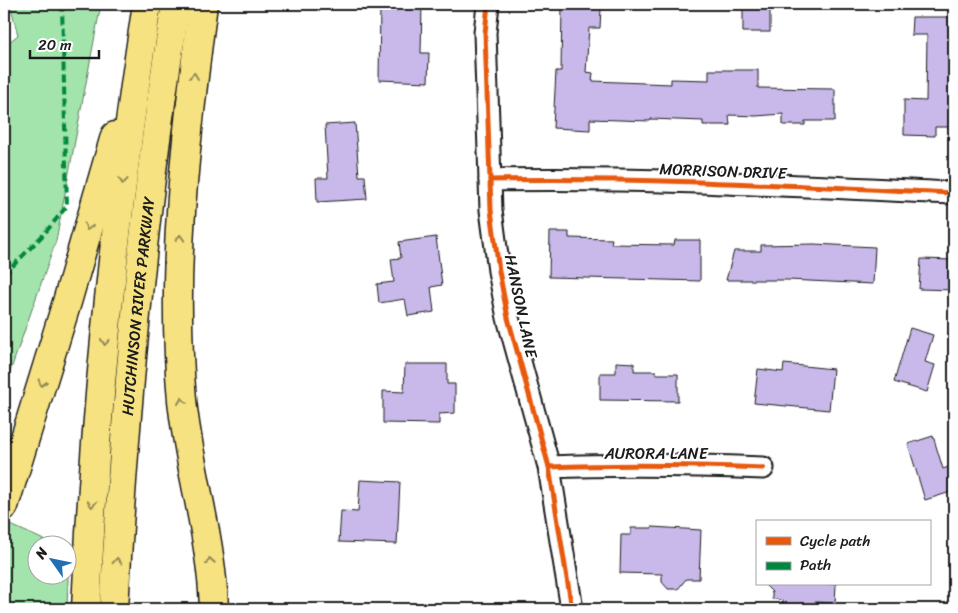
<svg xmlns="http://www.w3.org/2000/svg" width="958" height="613" font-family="Sriracha,sans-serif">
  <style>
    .green { fill: #a3e3ac; stroke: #608064 }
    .building { fill: #c8b9ea; stroke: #1c1c1c }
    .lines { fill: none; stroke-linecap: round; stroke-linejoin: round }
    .street-casing { stroke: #1c1c1c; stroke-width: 25 }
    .highway-casing { stroke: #1c1c1c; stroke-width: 31 }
    .street { stroke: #fff; stroke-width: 21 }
    .highway { stroke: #f7e281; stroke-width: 28 }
    .quiet { stroke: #00873e; stroke-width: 4; stroke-dasharray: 8 4; stroke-linecap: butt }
    .cycleway-casing { stroke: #fff; stroke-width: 8 }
    .cycleway { stroke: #e8590c; stroke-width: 5 }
    .oneway { stroke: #948954 }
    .labels { text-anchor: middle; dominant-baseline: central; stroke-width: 4; stroke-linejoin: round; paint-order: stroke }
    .street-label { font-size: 16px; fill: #1c1c1c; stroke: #fff }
  </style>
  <rect width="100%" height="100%" fill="#fff"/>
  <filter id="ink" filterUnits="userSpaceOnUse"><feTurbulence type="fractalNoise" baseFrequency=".02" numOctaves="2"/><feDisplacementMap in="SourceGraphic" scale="10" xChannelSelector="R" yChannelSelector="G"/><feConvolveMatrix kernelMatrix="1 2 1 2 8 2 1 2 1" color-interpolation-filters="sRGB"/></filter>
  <g filter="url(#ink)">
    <g class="green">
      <path d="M10,4h91l-45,237 -52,148v-343l14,-11z"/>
      <path d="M11,525l44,20 -17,1v30h30v-25l1,1 -2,57h-63v-60z"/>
    </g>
    <g class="building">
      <path d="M380,4h42l-1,49h8l-1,29 -49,-2z"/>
      <path d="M562,4h24v3l15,1 -1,20h-11l-3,44 7,1 -1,8 79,3v-5l38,1v-10h49v18l77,1v32h-30v4h-22v-11l-27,2 -27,-1 1,10h-27v-4l-52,-2 -1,2 -60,-2v11l-37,-2 3,-57h5z"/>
      <rect x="743" y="4" width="27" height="28"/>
      <path d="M912,17h42v110h-19v9l-31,-1v-35l22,1 1,-66h-16z"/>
      <path d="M355,123l4,53h6l2,23 -50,3 -1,-24h12l-3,-53z"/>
      <path d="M550,232h19v6l43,1 -1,5 63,1 1,-5h25v41l-151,-4z"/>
      <path d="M436,237l6,48 -11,2 3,25 -26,4 -3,-17 -26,4 -2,-19 17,-2 -3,-23 10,-1 -2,-16z"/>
      <path d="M814,244l61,3 -2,37 -85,-4h-62l8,-29h27v-6z"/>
      <path d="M921,259l33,1v30l-35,-1z"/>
      <path d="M910,328l23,7 -8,27 10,3 -8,27 -33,-10z"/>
      <path d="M616,362l18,1v8h22v3h22v27l-78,-1v-27h16z"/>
      <path d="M405,364h42v20h8v29l-16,1v10l-56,-1v-32l21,1z"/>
      <path d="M784,364l49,5 -4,41 -75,-7 4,-34 25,3z"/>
      <path d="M933,436l10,33 8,-3 3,10v15l-29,9 -17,-56z"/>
      <path d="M360,480l40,2 -3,62 -58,-2 2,-31 17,1z"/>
      <path d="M652,527l49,3 -2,49h-13l-8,10h-10l-6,-7v-8l-42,-1 1,-38h10v-7h21z"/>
      <path d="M764,584h72l-1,19 -20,-1 -8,7h-15l-11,-9 -9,-1v-7z"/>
    </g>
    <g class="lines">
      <defs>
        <g id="street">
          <path d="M488,4l-3,29 6,177 8,61 9,47 41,149 23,142"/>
          <path d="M490,180c155,-3 310,6 464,13"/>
          <path d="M549,467c71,-3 142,-2 214,1"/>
        </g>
        <g id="highway">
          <path d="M203,4c-17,131 -33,264 -21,396 7,70 30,138 32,209"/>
          <path d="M4,506l63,-204 48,-166"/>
          <path d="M86,609c9,-202 30,-405 61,-605"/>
          <path id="s1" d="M114,609c11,-203 29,-405 62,-605"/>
        </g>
      </defs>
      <use href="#street" class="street-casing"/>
      <use href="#highway" class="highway-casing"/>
      <use href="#street" class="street"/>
      <use href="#highway" class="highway"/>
      <path class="quiet" d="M4,275l40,-41 23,-28 -5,-202"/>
      <defs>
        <g id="cycleway">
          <path d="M488,4l-3,29 6,177 8,61 9,47 41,149 23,142"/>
          <path d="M490,180c155,-3 310,6 464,13"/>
          <path d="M549,467c71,-3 142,-2 214,1"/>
        </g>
      </defs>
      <use href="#cycleway" class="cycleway-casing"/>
      <use href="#cycleway" class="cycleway"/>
    </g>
    <defs><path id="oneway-chevron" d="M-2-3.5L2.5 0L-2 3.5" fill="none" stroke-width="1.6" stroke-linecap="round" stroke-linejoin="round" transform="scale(1.25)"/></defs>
    <g class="oneway">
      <use href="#oneway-chevron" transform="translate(194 76) rotate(-83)"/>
      <use href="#oneway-chevron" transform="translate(123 181) rotate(96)"/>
      <use href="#oneway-chevron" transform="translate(88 227) rotate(106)"/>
      <use href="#oneway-chevron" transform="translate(180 238) rotate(-88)"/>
      <use href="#oneway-chevron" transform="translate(105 342) rotate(95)"/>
      <use href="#oneway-chevron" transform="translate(42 383) rotate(107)"/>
      <use href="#oneway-chevron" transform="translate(182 401) rotate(-96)"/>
      <use href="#oneway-chevron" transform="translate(92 504) rotate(94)"/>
      <use href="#oneway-chevron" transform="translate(117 561) rotate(-87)"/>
      <use href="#oneway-chevron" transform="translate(210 561) rotate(-99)"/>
    </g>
  </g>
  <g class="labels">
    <g class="street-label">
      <text transform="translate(723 171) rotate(2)">MORRISON DRIVE</text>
      <text stroke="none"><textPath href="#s1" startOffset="304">HUTCHINSON RIVER PARKWAY</textPath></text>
      <text transform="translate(521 306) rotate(78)">HANSON LANE</text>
      <text x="656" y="453">AURORA LANE</text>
    </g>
  </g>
  <rect width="958" height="613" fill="none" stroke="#fff" stroke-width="20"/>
  <rect x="10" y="10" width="938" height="593" fill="none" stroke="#1c1c1c" stroke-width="2" filter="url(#ink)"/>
  <rect x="756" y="520" width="175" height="65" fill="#ffffff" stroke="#a4a4a4"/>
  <rect x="766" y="537" width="25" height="8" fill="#e8590c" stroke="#a4a4a4"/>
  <text x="800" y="546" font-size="15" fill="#1c1c1c">Cycle path</text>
  <rect x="766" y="562" width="25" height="8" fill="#00873e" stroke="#a4a4a4"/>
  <text x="800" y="570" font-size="15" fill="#1c1c1c">Path</text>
  <g transform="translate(52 560) rotate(303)"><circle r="24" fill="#ffffff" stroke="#a4a4a4"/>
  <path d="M0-4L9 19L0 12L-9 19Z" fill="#1f6fb2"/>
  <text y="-8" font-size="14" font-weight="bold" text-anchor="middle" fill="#1c1c1c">N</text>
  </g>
  <path d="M30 50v8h69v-8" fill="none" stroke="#1c1c1c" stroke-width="2.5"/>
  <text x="38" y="50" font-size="15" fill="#1c1c1c" stroke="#ffffff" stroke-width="4" paint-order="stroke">20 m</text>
</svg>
